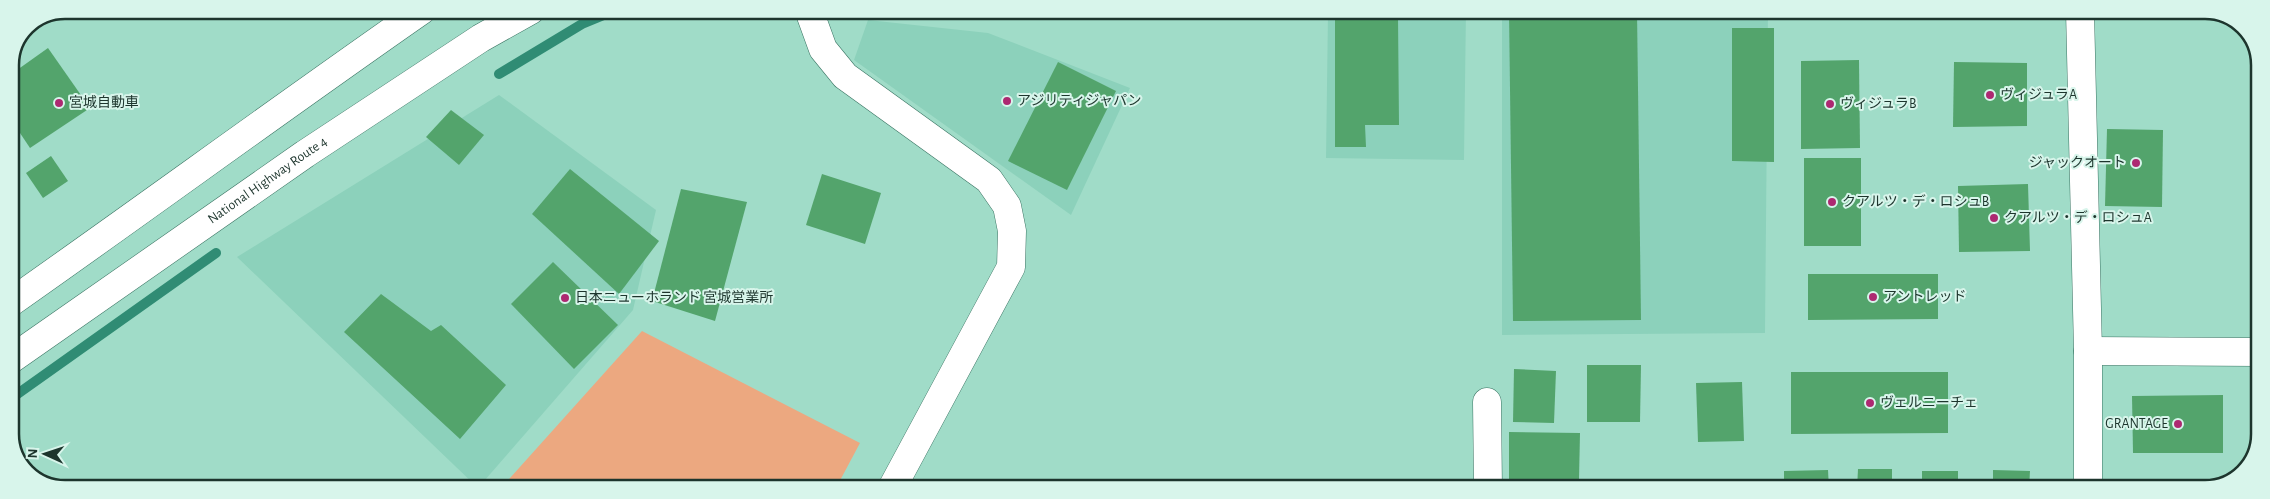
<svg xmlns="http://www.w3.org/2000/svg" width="2270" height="499" font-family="'Alegreya Sans','Noto Sans JP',sans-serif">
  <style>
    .built { fill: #8cd1bb }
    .green { fill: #eca880 }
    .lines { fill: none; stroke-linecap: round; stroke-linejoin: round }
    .stream { stroke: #308c74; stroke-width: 10 }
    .building { fill: #53a46c }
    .minor-casing { stroke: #397362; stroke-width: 29 }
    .highway-casing { stroke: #397362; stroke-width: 29 }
    .minor { stroke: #fff; stroke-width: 28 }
    .highway { stroke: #fff; stroke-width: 28 }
    .poi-dot { fill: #ad2971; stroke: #d8f5eb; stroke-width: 2 }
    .labels { text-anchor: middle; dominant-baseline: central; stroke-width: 4; stroke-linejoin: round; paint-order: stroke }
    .poi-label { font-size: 14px; fill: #1d352d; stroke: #d8f5eb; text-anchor: start }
    .street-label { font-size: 14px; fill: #1d352d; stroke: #d8f5eb }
    .rim { fill: none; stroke: #1d352d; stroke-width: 2.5 }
  </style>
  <rect width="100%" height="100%" fill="#a0dcc8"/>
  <g class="built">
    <path d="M1328,11h138l-2,149 -138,-2z"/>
    <path d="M1502,11h266l-3,322 -263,2z"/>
    <path d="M868,20l120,13 142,55 -59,127 -217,-155z"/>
    <path d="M499,95l157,115 -23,100 -155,178 -241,-231z"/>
  </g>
  <path class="green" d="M642,331l218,112 -24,45h-335z"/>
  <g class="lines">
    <g class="stream">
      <path d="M499,74l83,-50 34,-14"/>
      <path d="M16,395l200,-142"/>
    </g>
  </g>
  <g class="building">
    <path d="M1335,11h79v6h-16l1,108h-34l1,22h-31z"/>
    <path d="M1509,11h128l4,309 -128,1z"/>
    <path d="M1732,28h42v134l-42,-1z"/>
    <path d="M48,48l42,60 -60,40 -20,-30v-43z"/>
    <path d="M1859,60l1,88 -59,1v-88z"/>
    <path d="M1058,62l58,29 -49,99 -59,-29z"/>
    <path d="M1954,62l73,1v63l-74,1z"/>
    <path d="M451,110l33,25 -25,30 -33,-28z"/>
    <path d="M2107,129l56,1 -1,77 -57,-1z"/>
    <path d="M51,156l17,25 -25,17 -17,-25z"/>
    <rect x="1804" y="158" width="57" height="88"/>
    <path d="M570,169l89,72 -40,53 -87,-80z"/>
    <path d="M822,174l59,19 -16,51 -59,-19z"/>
    <path d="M2028,184l2,67 -71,1 -1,-66z"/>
    <path d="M681,189l66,13 -32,119 -63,-20z"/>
    <path d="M553,262l65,63 -44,44 -63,-65z"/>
    <path d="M1808,274h130v45l-130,1z"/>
    <path d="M381,294l50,37 10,-6 65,60 -46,54 -116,-107z"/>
    <path d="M1587,365h54l-1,57h-53z"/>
    <path d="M1514,369l42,2 -2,52 -41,-1z"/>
    <path d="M1791,372h157v61l-157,1z"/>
    <path d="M1742,382l2,59 -46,1 -2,-59z"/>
    <path d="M2223,395v58h-90l-1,-57z"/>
    <path d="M1509,432l71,1 -1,47h-70z"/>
    <path d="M1858,469h34v20h-35z"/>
    <path d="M1828,470l1,19h-45v-18z"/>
    <path d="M1993,470l37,1 -1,18h-36z"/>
    <rect x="1922" y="471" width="36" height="18"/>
  </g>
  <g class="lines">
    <defs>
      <g id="minor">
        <path d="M811,10v6l12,33 22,27 144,104 18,26 5,25 -1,36 -119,221"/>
        <path d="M2080,11l8,340v138"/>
        <path d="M2088,351l171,1"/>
        <path d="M1487,402l1,87"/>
      </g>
      <g id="highway">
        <path d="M10,303c138,-97 274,-197 412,-293"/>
        <path id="s1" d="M10,360l295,-206 176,-116 50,-28"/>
      </g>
    </defs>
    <use href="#minor" class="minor-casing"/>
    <use href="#highway" class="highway-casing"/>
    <use href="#minor" class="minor"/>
    <use href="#highway" class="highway"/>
  </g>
  <g class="poi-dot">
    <circle cx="1990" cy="95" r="5"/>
    <circle cx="1007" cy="101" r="5"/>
    <circle cx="59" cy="103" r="5"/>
    <circle cx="1830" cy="104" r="5"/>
    <circle cx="2136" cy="163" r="5"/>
    <circle cx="1832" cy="202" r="5"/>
    <circle cx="1994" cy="218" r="5"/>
    <circle cx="1873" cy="297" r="5"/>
    <circle cx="565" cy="298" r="5"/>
    <circle cx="1870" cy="403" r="5"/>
    <circle cx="2178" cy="424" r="5"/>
  </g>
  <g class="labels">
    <g class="poi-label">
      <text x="2000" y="95">ヴィジュラA</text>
      <text x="1017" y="101">アジリティジャパン</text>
      <text x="69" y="103">宮城自動車</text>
      <text x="1840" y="104">ヴィジュラB</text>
      <text x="2126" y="163" text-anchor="end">ジャックオート</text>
      <text x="1842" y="202">クアルツ・デ・ロシュB</text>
      <text x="2004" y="218">クアルツ・デ・ロシュA</text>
      <text x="1883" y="297">アントレッド</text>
      <text x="575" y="298">日本ニューホランド 宮城営業所</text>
      <text x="1880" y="403">ヴェルニーチェ</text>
      <text x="2168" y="424" text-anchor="end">GRANTAGE</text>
    </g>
    <g class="street-label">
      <text stroke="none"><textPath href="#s1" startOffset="314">National Highway Route 4</textPath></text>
    </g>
  </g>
  <path d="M0 0H2270V499H0ZM65 19H2205A46 46 0 0 1 2251 65V434A46 46 0 0 1 2205 480H65A46 46 0 0 1 19 434V65A46 46 0 0 1 65 19Z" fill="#d8f5eb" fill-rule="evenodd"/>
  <path class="rim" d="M65 19H2205A46 46 0 0 1 2251 65V434A46 46 0 0 1 2205 480H65A46 46 0 0 1 19 434V65A46 46 0 0 1 65 19Z"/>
  <g transform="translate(45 454) rotate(273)" stroke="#d8f5eb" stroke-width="4" paint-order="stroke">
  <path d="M0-4L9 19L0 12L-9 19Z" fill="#1d352d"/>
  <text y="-8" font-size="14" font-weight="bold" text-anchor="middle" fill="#1d352d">N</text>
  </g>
</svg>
